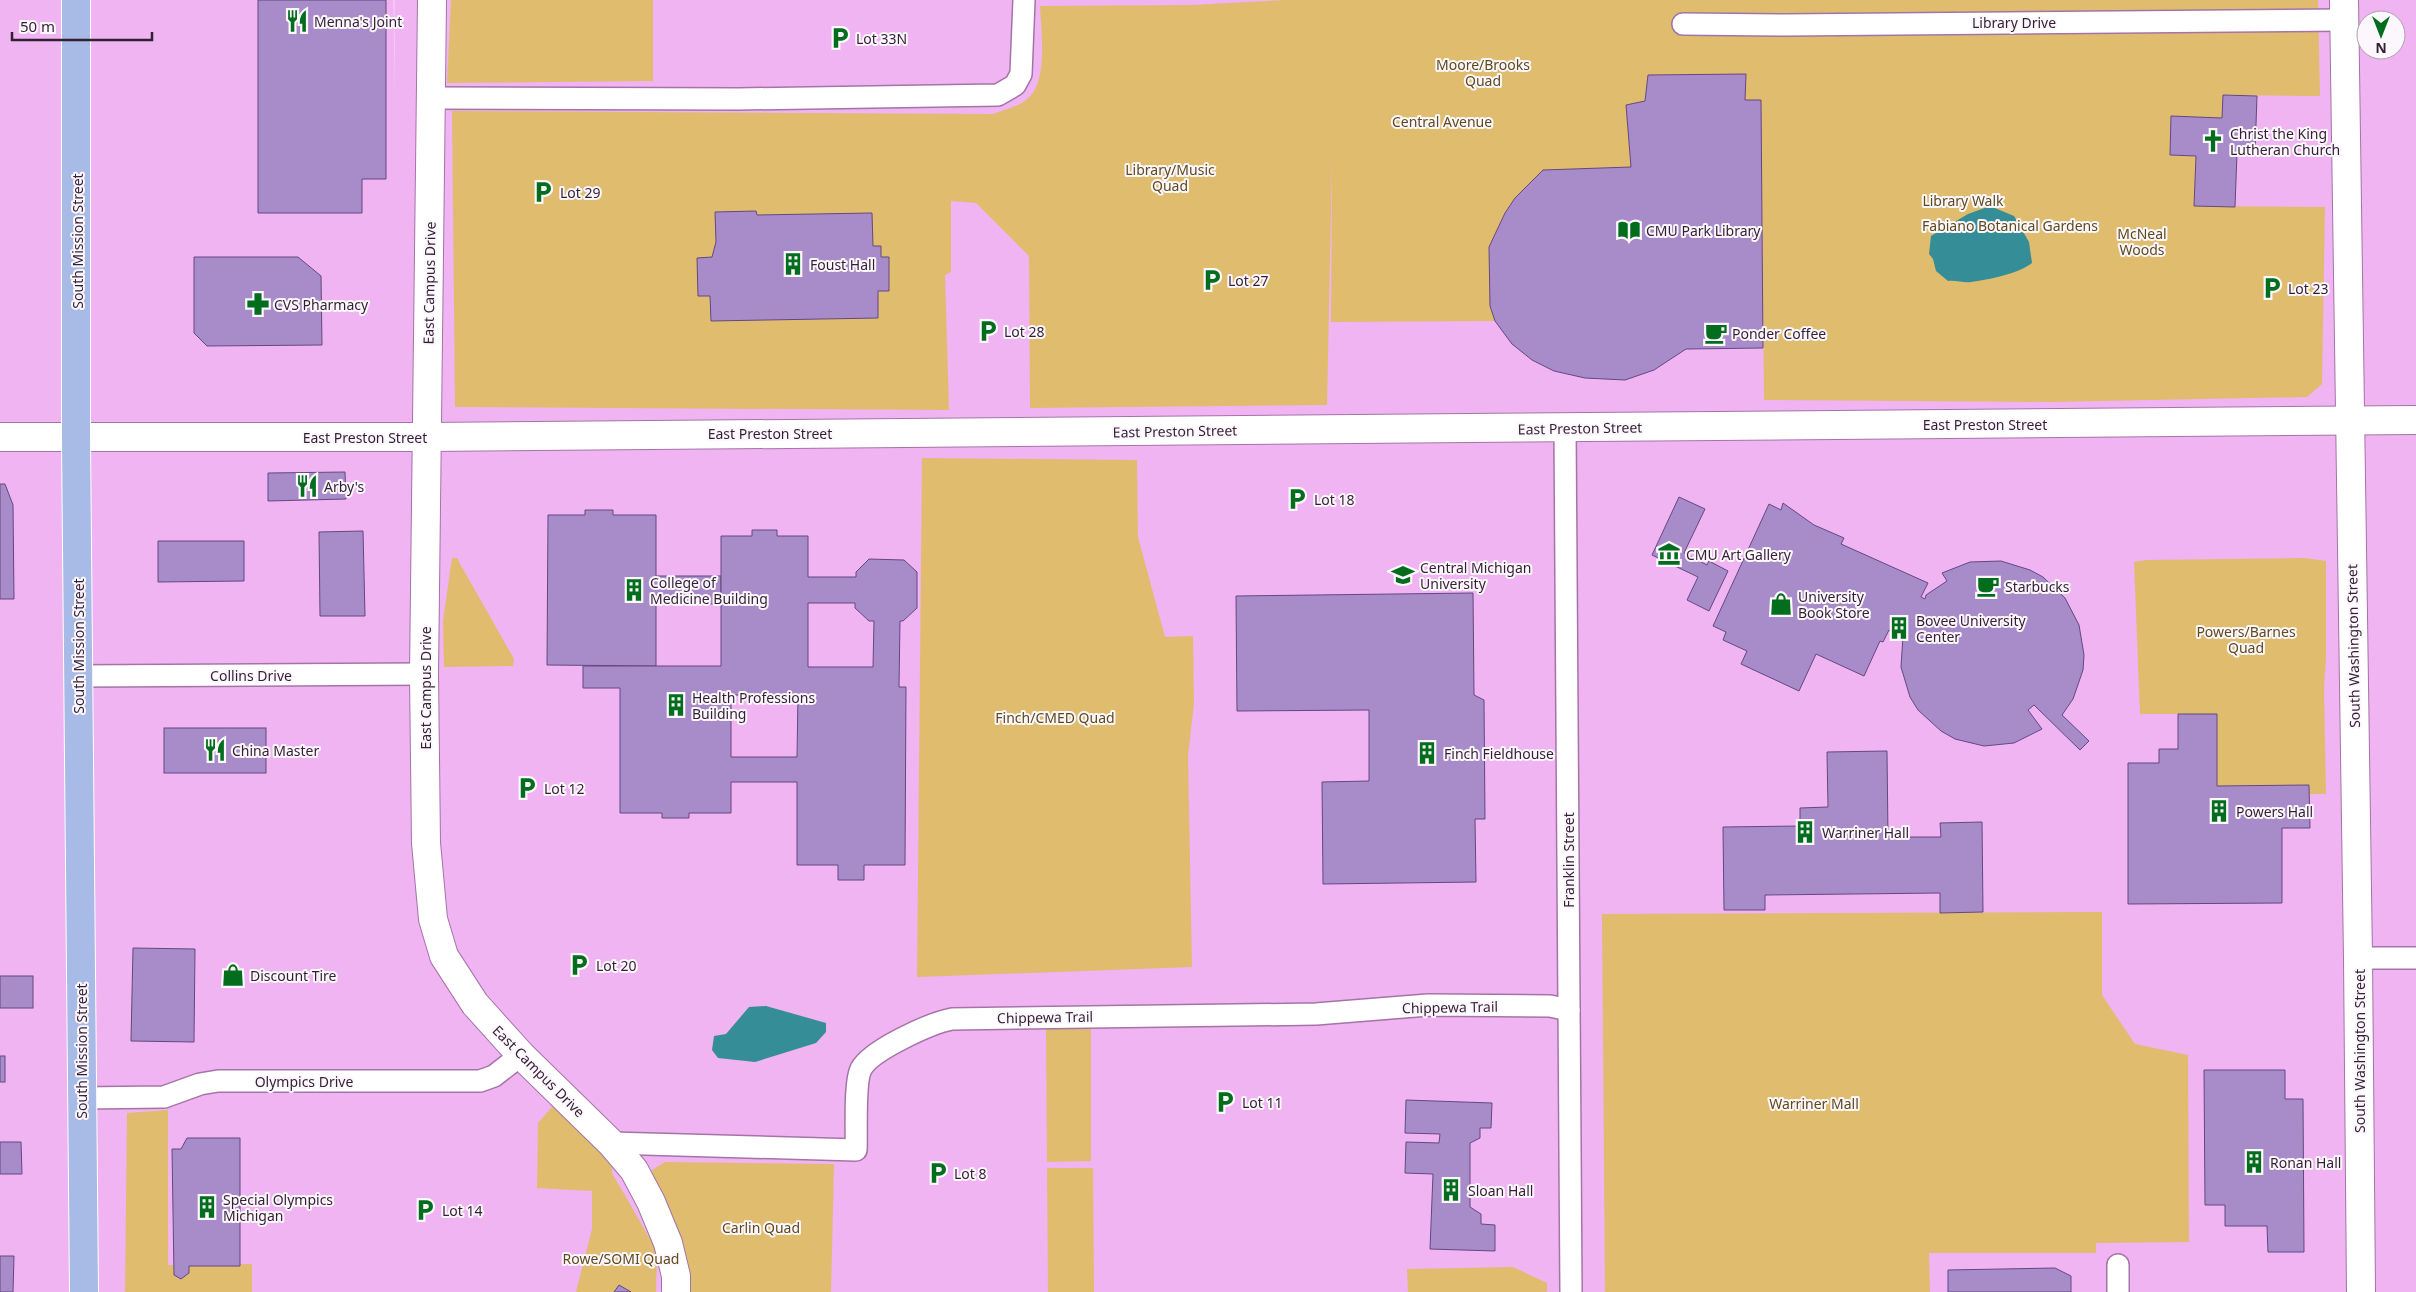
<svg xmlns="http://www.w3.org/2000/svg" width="2416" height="1292" font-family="'Noto Sans',sans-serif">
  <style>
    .built { fill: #efb4f1; fill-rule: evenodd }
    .green { fill: #e0bc6f }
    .water { fill: #348d97 }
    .building { fill: #a88bc9; stroke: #644880; fill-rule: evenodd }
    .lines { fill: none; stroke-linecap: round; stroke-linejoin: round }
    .minor-casing { stroke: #a574a7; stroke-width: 24 }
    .tertiary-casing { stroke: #a574a7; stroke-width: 30 }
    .primary-casing { stroke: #fff; stroke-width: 30 }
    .minor { stroke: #fff; stroke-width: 21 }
    .tertiary { stroke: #fff; stroke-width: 28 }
    .primary { stroke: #a7bbe6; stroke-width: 28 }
    .labels { text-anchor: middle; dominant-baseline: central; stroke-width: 4; stroke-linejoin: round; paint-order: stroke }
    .poi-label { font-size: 14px; fill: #331f34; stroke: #fcf7fc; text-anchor: start }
    .street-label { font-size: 14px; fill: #331f34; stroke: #fcf7fc }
    .park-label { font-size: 14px; fill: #5e4a1d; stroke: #fcf7fc }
  </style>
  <rect width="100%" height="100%" fill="#f8c3fa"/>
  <path class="built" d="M0,0h393l2,100v-100h2021v1292h-2416zM2366,20h30v30h-30z"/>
  <g class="green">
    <path d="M451,0h202v81l-206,2z"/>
    <path d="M1286,0h1032l2,96 -97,-1 -1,23 -50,-2 -2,39 26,1 -2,50 131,1 -3,177 -15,13 -256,5 -287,-2 -3,-299 -16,-1 1,-26 -98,1 -3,26 -19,5 5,61 -88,3 -28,28 -10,15 -16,34 1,59 5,15 -164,1 1,-162 -5,245 -297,3 -1,-152 -53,-53 -25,-2v71l-6,3 4,135 -494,-3 -3,-296 541,3c11,-4 24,-7 33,-14 23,-16 15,-69 14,-94l152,-1z"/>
    <path d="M922,458l215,2 1,77 27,100 28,-1 1,67 -6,53 4,211 -275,10z"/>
    <path d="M452,558h5l2,4 55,97 -1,7 -69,1 -1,-46z"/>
    <path d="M2305,558l21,3v98l-2,29 2,106h-17v-9l-92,1v-72h-77l-6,-152 13,-2z"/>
    <path d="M2102,912v83l33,49 53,11 1,187 -93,1v10h-167l1,39h-325l-3,-378z"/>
    <path d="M1091,1028v133l-44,1 -1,-133z"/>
    <path d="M553,1106l59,52v15l45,78 -1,41h-80l16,-63v-38l-55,-3 1,-65z"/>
    <path d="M168,1110v155l84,-1v28h-127l2,-179z"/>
    <path d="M665,1162l169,2 -3,128h-158l-21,-122z"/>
    <path d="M1047,1168h46l1,124h-46z"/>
    <path d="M1513,1267l34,16v9h-139l-1,-23z"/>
  </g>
  <g class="water">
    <path d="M1990,206l24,10 15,26 3,21c-12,10 -44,17 -61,19 -8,1 -15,-2 -23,-1l-12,-10 -3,-12 -4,-5 2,-18 37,-22z"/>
    <path d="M766,1006l60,17v9l-10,11 -61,19 -37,-4 -6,-8 2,-14 12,-2 23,-27z"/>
  </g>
  <g class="building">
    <path d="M258,0h128v179h-24v34h-104z"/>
    <path d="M1746,74l-1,26h16l2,248 -77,1 -32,21 -29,10 -40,-2 -31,-7 -22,-11 -20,-16 -17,-23 -5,-15 -1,-59 16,-34 10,-15 28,-28 88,-3 -5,-62 19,-4 3,-26z"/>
    <path d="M2223,95l34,1 -2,57h-18l-2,54 -41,-1 2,-50 -26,-1 1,-39 51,2z"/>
    <path d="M756,211l1,4 115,-2 1,33h8v11h8v34h-11v27l-167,3 -1,-25h-12l-1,-38 15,-1 4,-15 -1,-30z"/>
    <path d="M194,257h104l23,19 1,69 -115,1 -13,-13z"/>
    <path d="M345,472l1,27 -78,2v-28z"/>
    <path d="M0,484h5l8,21 1,94h-14z"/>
    <path d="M1679,497l26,12 -21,44 23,12 2,-4 19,10 -19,40 -22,-11 11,-23 -46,-22z"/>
    <path d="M1783,503l31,22 30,13 -3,6 87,39 -7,14 4,2 1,-4 21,-14 -5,-8 28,-11 31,-1 29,9 13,7 22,21 14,27 5,30 -1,15 -10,29 -11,16 27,26 -9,9 -46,-45 -6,5 14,19 -28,14 -30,3 -29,-7 -14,-8 -23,-21 -8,-13 -9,-30 2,-31 -14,-6 -6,12 -3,-1 -16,35 -48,-22 -17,37 -58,-27 6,-13 -24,-11 3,-8 -13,-6 56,-122 12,6z"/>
    <path d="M585,510h28v5h43v61h65v28l-65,-1v63l-109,-1 1,-150h37z"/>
    <path d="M752,530h25v6h31v41h48v-5l13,-13 35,1 13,12v36l-14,13h-3l-1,66h7l-1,178h-41v15h-26v-15h-41v-83h-66v31h-42v5h-27v-5h-42v-125h-37v-22h138v-130h31zM808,603h47v5l14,13h5l-1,46h-65zM731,695h67l-1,62h-66z"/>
    <path d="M363,531l2,85h-45l-1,-84z"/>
    <path d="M158,541h86v40l-86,1z"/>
    <path d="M1473,593l1,102 10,5 1,119h-10l1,63 -153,2 -1,-102 47,-1v-71l-132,1 -1,-115z"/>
    <path d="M2178,714h39v72l92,-1 1,43h-28v75l-154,1v-141h31v-14h19z"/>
    <rect x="164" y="728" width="102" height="45"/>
    <path d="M1887,751l1,86h53l-1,-14 42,-1 1,90 -43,1v-20l-175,2v15h-41l-1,-83 77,-1v-18l28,-1 -1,-55z"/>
    <path d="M133,948l62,1 -1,93 -63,-1z"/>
    <rect x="0" y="976" width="33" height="32"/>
    <rect x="0" y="1056" width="5" height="26"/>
    <path d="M2204,1070h81v29h18l1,153h-36l-1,-26h-42v-21h-20z"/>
    <path d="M1406,1100l86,3 -1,25h-11v10l-10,5v64l11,7v10l14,1v26l-65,-2 3,-75 -28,-1 1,-31 33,1 1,-9 -35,-1z"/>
    <path d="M187,1138h53v128h-51v7l-8,6 -7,-4 -2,-126h9z"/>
    <path d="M0,1142h21l1,32h-22z"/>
    <path d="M0,1256h14l-1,36h-13z"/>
    <path d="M2055,1268l16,8v16h-123v-22z"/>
    <path d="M619,1285l12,7h-17z"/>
  </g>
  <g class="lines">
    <defs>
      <g id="minor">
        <path d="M1683,24l103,1 558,-5"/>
        <path d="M430,98l309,1 259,-4 17,-10 6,-11 3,-74"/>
        <path d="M1565,428l6,864"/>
        <path d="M78,676l346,-2"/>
        <path d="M2358,958h58"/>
        <path d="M81,1098l83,-1 36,-13 18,-3h262l14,-5 27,-21"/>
        <path d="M611,1143l245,7c1,-18 -2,-67 5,-81 10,-19 70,-46 91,-50l364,-5 112,-9 122,1 19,4"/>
        <path d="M2118,1265v27"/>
      </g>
      <g id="tertiary">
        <path d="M432,0l-8,674 2,169 7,76 11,37 31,48 46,51 90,88 23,27 17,32 17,41 8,33v16"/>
        <path d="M2344,0l14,958 3,334"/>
        <path d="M0,437h427l1989,-17"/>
      </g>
      <path id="primary" d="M76,0v439l8,853"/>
    </defs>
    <use href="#minor" class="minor-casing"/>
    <use href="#tertiary" class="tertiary-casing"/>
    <use href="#primary" class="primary-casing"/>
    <use href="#minor" class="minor"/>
    <use href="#tertiary" class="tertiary"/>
    <use href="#primary" class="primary"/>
  </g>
  <defs>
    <symbol id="restaurant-bare" viewBox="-9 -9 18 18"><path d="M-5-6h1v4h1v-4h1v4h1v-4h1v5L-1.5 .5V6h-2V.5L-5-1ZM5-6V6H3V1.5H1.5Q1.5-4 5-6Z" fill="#026d1d" stroke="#fcf7fc" stroke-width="2.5" paint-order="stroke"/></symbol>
    <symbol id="parking-bare" viewBox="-9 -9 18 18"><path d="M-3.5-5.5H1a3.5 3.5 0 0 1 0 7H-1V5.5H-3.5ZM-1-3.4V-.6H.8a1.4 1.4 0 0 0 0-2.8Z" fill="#026d1d" stroke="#fcf7fc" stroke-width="2.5" paint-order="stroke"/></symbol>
    <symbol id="church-bare" viewBox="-9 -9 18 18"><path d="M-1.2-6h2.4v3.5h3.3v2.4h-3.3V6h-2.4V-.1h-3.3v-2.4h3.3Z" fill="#026d1d" stroke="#fcf7fc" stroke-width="2.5" paint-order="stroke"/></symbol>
    <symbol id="library-bare" viewBox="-9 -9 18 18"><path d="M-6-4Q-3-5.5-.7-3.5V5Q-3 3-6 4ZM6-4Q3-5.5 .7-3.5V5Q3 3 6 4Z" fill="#026d1d" stroke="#fcf7fc" stroke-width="2.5" paint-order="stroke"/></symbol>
    <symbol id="building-bare" viewBox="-9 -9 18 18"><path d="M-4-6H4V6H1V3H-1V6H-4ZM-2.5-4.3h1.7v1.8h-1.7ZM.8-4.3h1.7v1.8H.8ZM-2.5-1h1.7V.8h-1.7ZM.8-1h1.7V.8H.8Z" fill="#026d1d" stroke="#fcf7fc" stroke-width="2.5" paint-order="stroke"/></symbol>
    <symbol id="pharmacy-bare" viewBox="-9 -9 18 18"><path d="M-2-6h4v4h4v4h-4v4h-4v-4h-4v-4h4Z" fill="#026d1d" stroke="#fcf7fc" stroke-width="2.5" paint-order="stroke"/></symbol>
    <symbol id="cafe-bare" viewBox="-9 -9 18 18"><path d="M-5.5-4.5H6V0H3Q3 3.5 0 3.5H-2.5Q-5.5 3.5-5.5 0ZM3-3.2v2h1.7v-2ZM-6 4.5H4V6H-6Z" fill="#026d1d" stroke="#fcf7fc" stroke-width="2.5" paint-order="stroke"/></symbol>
    <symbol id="museum-bare" viewBox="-9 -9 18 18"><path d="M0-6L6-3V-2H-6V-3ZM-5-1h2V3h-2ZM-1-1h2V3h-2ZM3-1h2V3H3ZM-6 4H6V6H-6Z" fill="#026d1d" stroke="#fcf7fc" stroke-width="2.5" paint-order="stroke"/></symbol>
    <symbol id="university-bare" viewBox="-9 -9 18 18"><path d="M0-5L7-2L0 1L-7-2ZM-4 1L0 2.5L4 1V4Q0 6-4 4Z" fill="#026d1d" stroke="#fcf7fc" stroke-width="2.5" paint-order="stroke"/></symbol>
    <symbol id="shop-bare" viewBox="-9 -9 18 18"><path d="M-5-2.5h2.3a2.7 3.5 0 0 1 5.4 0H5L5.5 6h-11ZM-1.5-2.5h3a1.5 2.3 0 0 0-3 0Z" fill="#026d1d" stroke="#fcf7fc" stroke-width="2.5" paint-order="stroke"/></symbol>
  </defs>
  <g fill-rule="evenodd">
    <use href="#restaurant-bare" x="281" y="5" width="32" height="32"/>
    <use href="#parking-bare" x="824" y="22" width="32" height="32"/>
    <use href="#church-bare" x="2197" y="125" width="32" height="32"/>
    <use href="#parking-bare" x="527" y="176" width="32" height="32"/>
    <use href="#library-bare" x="1613" y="214" width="32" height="32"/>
    <use href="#building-bare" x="777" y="248" width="32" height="32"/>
    <use href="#parking-bare" x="1196" y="264" width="32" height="32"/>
    <use href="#parking-bare" x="2256" y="272" width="32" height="32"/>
    <use href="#pharmacy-bare" x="242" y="288" width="32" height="32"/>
    <use href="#parking-bare" x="972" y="315" width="32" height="32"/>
    <use href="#cafe-bare" x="1700" y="317" width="32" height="32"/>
    <use href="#restaurant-bare" x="291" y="470" width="32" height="32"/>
    <use href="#parking-bare" x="1281" y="483" width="32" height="32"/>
    <use href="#museum-bare" x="1653" y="538" width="32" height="32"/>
    <use href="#university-bare" x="1387" y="559" width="32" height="32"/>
    <use href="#cafe-bare" x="1972" y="570" width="32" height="32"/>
    <use href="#building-bare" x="618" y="574" width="32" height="32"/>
    <use href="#shop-bare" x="1765" y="588" width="32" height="32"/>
    <use href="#building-bare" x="1883" y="612" width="32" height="32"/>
    <use href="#building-bare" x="660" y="689" width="32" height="32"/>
    <use href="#restaurant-bare" x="199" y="734" width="32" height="32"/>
    <use href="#building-bare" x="1411" y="737" width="32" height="32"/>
    <use href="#parking-bare" x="511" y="772" width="32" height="32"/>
    <use href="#building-bare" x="2203" y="795" width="32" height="32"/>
    <use href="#building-bare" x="1789" y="816" width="32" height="32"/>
    <use href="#parking-bare" x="563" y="949" width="32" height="32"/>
    <use href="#shop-bare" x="217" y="959" width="32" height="32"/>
    <use href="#parking-bare" x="1209" y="1086" width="32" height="32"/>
    <use href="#building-bare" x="2238" y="1146" width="32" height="32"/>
    <use href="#parking-bare" x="922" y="1157" width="32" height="32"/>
    <use href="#building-bare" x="1435" y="1174" width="32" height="32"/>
    <use href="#building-bare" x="191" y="1191" width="32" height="32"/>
    <use href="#parking-bare" x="409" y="1194" width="32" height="32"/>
  </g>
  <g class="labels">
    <g class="poi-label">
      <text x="314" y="21">Menna's Joint</text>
      <text x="856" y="38">Lot 33N</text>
      <text x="2230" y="133">Christ the King<tspan x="2230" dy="16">Lutheran Church</tspan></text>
      <text x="560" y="192">Lot 29</text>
      <text x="1646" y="230">CMU Park Library</text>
      <text x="810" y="264">Foust Hall</text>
      <text x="1228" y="280">Lot 27</text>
      <text x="2288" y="288">Lot 23</text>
      <text x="274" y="304">CVS Pharmacy</text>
      <text x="1004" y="331">Lot 28</text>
      <text x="1732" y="333">Ponder Coffee</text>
      <text x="324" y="486">Arby's</text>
      <text x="1314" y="499">Lot 18</text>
      <text x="1686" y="554">CMU Art Gallery</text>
      <text x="1420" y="567">Central Michigan<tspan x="1420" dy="16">University</tspan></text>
      <text x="650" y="582">College of<tspan x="650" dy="16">Medicine Building</tspan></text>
      <text x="2005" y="586">Starbucks</text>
      <text x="1798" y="596">University<tspan x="1798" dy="16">Book Store</tspan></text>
      <text x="1916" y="620">Bovee University<tspan x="1916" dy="16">Center</tspan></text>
      <text x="692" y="697">Health Professions<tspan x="692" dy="16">Building</tspan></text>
      <text x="232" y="750">China Master</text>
      <text x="1444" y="753">Finch Fieldhouse</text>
      <text x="544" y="788">Lot 12</text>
      <text x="2236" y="811">Powers Hall</text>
      <text x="1822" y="832">Warriner Hall</text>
      <text x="596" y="965">Lot 20</text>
      <text x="250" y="975">Discount Tire</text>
      <text x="1242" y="1102">Lot 11</text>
      <text x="2270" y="1162">Ronan Hall</text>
      <text x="954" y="1173">Lot 8</text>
      <text x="1468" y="1190">Sloan Hall</text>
      <text x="223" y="1199">Special Olympics<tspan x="223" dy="16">Michigan</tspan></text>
      <text x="442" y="1210">Lot 14</text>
    </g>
    <g class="street-label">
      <text x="2014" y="22">Library Drive</text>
      <text transform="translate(77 241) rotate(-90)">South Mission Street</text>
      <text transform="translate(429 283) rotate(-89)">East Campus Drive</text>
      <text x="1985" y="424">East Preston Street</text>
      <text transform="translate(1580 428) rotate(-1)">East Preston Street</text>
      <text transform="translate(1175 431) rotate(-1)">East Preston Street</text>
      <text x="770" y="433">East Preston Street</text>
      <text x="365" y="437">East Preston Street</text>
      <text transform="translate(78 646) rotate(-90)">South Mission Street</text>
      <text transform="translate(2353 646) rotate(-91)">South Washington Street</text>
      <text x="251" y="675">Collins Drive</text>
      <text transform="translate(425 688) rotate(-90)">East Campus Drive</text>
      <text transform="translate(1568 860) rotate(-90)">Franklin Street</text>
      <text transform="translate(1450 1007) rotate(-1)">Chippewa Trail</text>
      <text transform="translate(1045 1017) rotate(-1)">Chippewa Trail</text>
      <text transform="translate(81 1051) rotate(-90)">South Mission Street</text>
      <text transform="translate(2359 1051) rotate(-90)">South Washington Street</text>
      <text transform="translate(539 1071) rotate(45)">East Campus Drive</text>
      <text x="304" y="1081">Olympics Drive</text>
    </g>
    <g class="park-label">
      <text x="1483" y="64">Moore/Brooks<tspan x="1483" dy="16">Quad</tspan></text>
      <text x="1442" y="121">Central Avenue</text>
      <text x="1170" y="169">Library/Music<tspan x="1170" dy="16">Quad</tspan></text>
      <text x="1963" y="200">Library Walk</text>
      <text x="2010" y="225">Fabiano Botanical Gardens</text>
      <text x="2142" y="233">McNeal<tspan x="2142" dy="16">Woods</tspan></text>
      <text x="2246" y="631">Powers/Barnes<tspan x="2246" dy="16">Quad</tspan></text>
      <text x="1055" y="717">Finch/CMED Quad</text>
      <text x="1814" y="1103">Warriner Mall</text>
      <text x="761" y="1227">Carlin Quad</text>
      <text x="621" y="1258">Rowe/SOMI Quad</text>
    </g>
  </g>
  <g transform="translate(2381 35) rotate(180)"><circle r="24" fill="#fcf7fc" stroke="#aca1ac"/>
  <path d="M0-4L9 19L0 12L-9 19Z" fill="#026d1d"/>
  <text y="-8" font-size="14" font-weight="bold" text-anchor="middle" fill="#331f34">N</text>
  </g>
  <path d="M12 32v8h140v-8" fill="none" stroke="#331f34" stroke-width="2.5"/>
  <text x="20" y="32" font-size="15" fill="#331f34" stroke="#fcf7fc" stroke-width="4" paint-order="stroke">50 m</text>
</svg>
